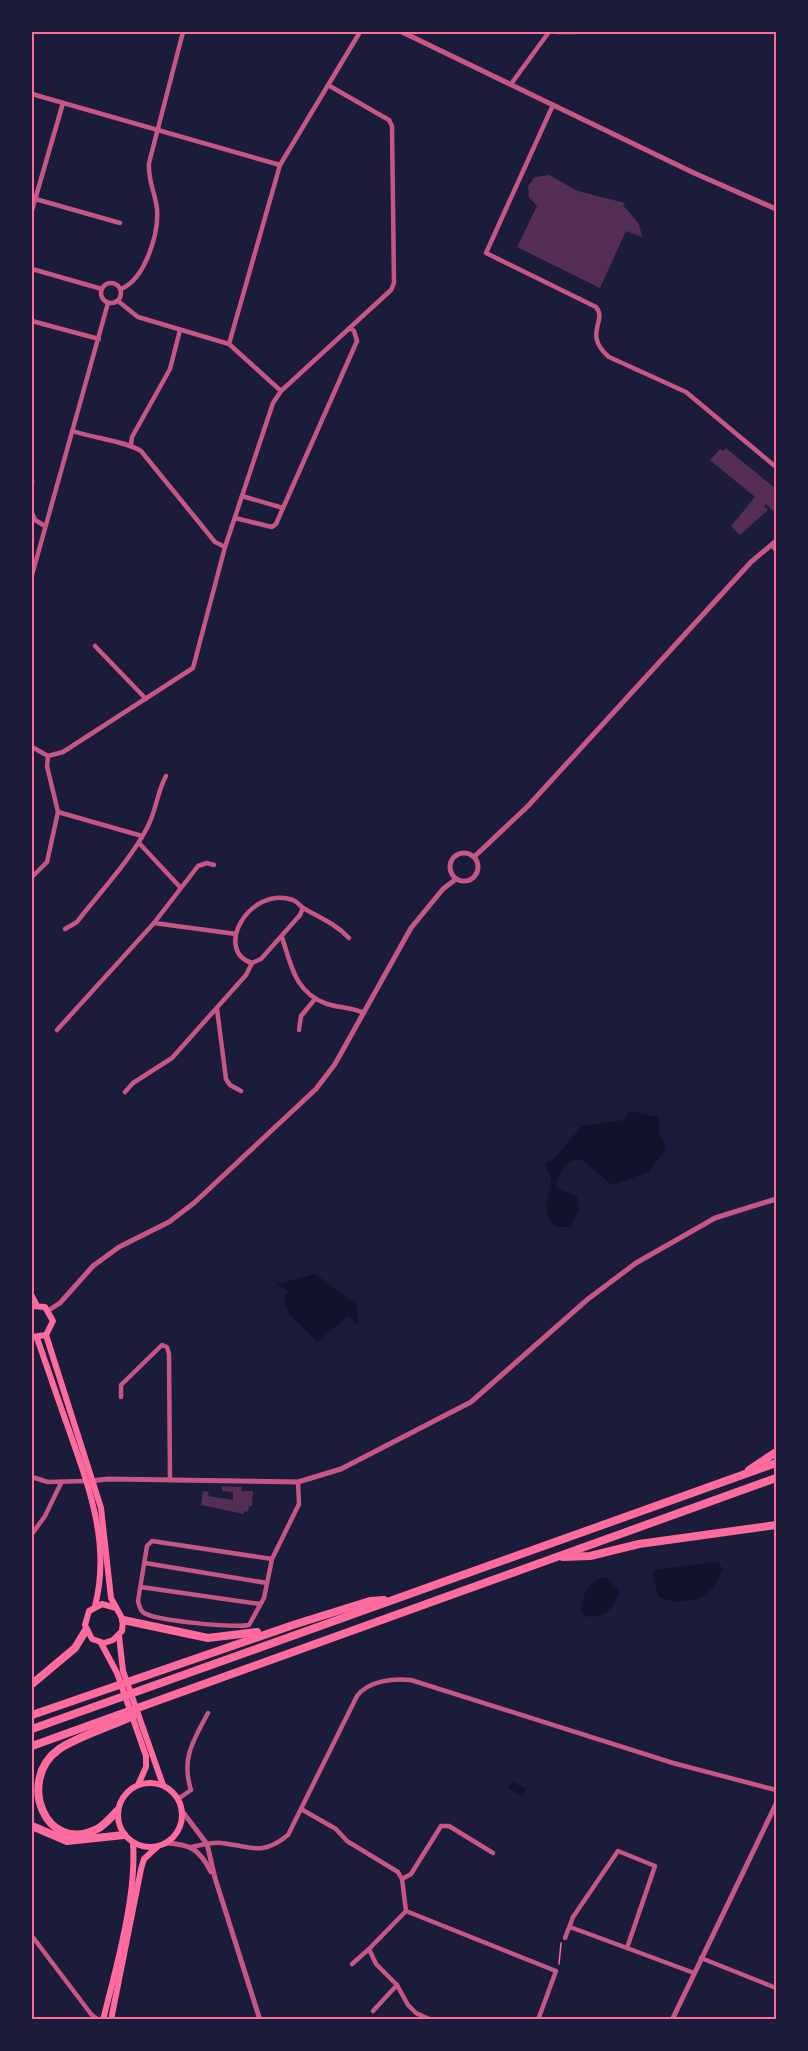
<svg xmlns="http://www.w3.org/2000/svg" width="808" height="2051" font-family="Raleway,sans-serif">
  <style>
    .water { fill: #12122b }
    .building { fill: #542f53 }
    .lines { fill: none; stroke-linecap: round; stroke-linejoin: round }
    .path { stroke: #ff6b9d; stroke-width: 1.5 }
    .minor { stroke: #c65784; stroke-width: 4.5 }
    .tertiary { stroke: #c65784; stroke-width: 5 }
    .secondary { stroke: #ff6b9d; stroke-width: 6 }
    .trunk { stroke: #ff6b9d; stroke-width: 8 }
    .motorway { stroke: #ff6b9d; stroke-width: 8 }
    .neatline { fill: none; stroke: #ff6b9d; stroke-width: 2 }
  </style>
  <rect width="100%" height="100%" fill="#1b1b3a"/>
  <g class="water">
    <path d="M629,1111l30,6v17l6,8 -1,10 -16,20 -36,13 -30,-25c-17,-2 -23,13 -26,27l21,10 2,12 -9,18h-13c-26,-20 6,-41 -11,-59l1,-6 5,-1 30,-35 43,-6z"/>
    <path d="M315,1274l42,31 1,18 -3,1 -6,-9 -32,27 -28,-28 -5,-15 4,-8 -11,-7z"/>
    <path d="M715,1562h4l3,7c-3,6 -6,16 -11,21 -12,13 -39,15 -53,6l-5,-21 2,-5z"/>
    <path d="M606,1577l13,13c-2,17 -17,30 -34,26l-4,-6c2,-17 8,-29 25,-33z"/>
    <path d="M512,1781l14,8 -4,7 -14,-8z"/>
  </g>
  <g class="building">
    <path d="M549,175l29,16 47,12 -2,2 16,19 3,13 -16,-6 -26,57 -83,-41 20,-41 -8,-9 -1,-11 7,-9z"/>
    <path d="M726,448l50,41v25l-10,-10 -2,2 4,4 -28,25 -9,-9 24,-29 -45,-37 10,-11 3,2z"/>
    <path d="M222,1486l20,1 -1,4h12l-1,15h-3l-1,6 -4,-1v3l-43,-9 2,-14 6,1 -1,4 25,4v-8l-11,-1z"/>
  </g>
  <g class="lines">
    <path class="path" d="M559,1964l2,-21"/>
    <g class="minor">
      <path d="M558,32h18"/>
      <path d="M511,84l38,-52"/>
      <path d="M32,94l248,71"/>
      <path d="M553,105l-67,148 110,54c12,14 -14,27 13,50l77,35 90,75"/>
      <path d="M32,198l88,25"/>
      <path d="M32,210l31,-107"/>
      <path d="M32,269l70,20"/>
      <circle cx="111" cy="293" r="10"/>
      <path d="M121,289c24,-10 38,-55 36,-80 -2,-18 -9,-26 -8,-46l34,-131"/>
      <path d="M118,301l20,16 91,27 52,47"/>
      <path d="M32,321l67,18"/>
      <path d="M229,344l51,-179 80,-133"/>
      <path d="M73,431c20,7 52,10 68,20l74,91 10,5"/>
      <path d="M131,445l1,-8 38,-68 10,-39"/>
      <path d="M32,479v5"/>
      <path d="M242,496l41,12 74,-167 -3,-10 -4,-3"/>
      <path d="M32,513l3,7 10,6"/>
      <path d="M235,518l37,9 4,-3 7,-16"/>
      <path d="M772,545l4,5"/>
      <path d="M32,575l76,-272"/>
      <path d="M95,646l51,53"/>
      <path d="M32,747l16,9 15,-4 130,-84 32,-121 48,-144 8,-12 110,-101 3,-7 -2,-157 -3,-6 -61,-35"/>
      <path d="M58,812l84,24"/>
      <path d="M139,843l41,44"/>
      <path d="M32,877l15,-15 11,-50 -11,-46 1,-10"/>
      <path d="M154,923l82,11"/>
      <path d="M65,929l12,-7c23,-30 52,-60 70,-94 9,-16 10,-36 19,-52"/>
      <path d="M282,937c9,28 13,56 45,67 12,4 25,3 37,9"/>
      <path d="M252,963c-39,-12 -3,-78 41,-63 5,2 7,6 10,8 16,9 33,16 46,30"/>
      <path d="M217,1009l9,70 4,6 11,6"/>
      <path d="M57,1030l97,-107 44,-57 9,-3 7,2"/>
      <path d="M299,1030l2,-14 14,-17"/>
      <path d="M125,1092l8,-9 39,-25 74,-83 6,-12 9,-4 39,-44 3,-7"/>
      <path d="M121,1397v-12l41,-40 5,2 2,7 1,126"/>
      <path d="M32,1477l16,5 39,-1"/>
      <path d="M32,1534l13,-18 16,-33"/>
      <path d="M272,1559l-120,-18 -5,5 -9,55c1,4 2,10 6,12 14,8 89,15 105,12l15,-27 8,-39 27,-55 -1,-22"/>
      <path d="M145,1563l122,20"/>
      <path d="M141,1587l119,17"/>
      <path d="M178,1799l13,-9c-10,-31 2,-49 17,-77"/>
      <path d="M301,1809l35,20 11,12 51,31 4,7 4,32 -37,38 7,15 21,21 11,20 8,8 15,7"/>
      <path d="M192,1847c10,-2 19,-5 29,-4 30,3 40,14 67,-8l69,-139c11,-15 36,-18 54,-16l262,83 103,27"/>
      <path d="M402,1879l9,-5 30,-48h8l44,27"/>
      <path d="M406,1911l150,60 -18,49"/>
      <path d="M570,1927l57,21"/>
      <path d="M32,1936l59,78 7,6"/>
      <path d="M565,1938l8,-21 45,-66 37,15 -28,82 67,25"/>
      <path d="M701,1958l75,30"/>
      <path d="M352,1964l17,-15"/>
      <path d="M373,2011l24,-26"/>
    </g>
    <g class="tertiary">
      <path d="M402,32l292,141 82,36"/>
      <circle cx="464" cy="867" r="14"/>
      <path d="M474,857l54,-51 223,-244 25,-21"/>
      <path d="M49,1310l11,-7 33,-37 26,-19 50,-25 25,-19 122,-114 19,-25 76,-136 32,-39 13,-10"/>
      <path d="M90,1481l18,-2 190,3 43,-13 130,-67 117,-103 48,-36 79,-45 61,-19"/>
      <path d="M182,1811l25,33 8,34 45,142"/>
      <path d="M166,1843c25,1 34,7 45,29"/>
      <path d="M672,2020l104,-216"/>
    </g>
    <g class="secondary">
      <path d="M32,1296l4,8"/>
      <path d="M32,1306l13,1 8,14 -7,14 -14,2"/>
      <path d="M46,1335l55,173 10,90 12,22 -1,11 -9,9 -9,3 -12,-4 -7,-14 4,-14 13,-7 14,4"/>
      <path d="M37,1338c11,31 21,62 32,92 20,57 42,115 26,176"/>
      <path d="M119,1636l4,35 40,114"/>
      <path d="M101,1643l16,30 29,83v11l-8,18"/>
      <circle cx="150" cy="1815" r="32"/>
      <path d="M103,2020c13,-52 34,-125 30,-177"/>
      <path d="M111,2020l30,-151 3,-10 13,-12"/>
    </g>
    <path class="trunk" d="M563,1557l27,-1 49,-12 137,-19"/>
    <g class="motorway">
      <path d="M749,1470l27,-18"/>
      <path d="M123,1620l85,18 49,-6"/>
      <path d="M32,1684l43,-36 11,-18"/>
      <path d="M32,1715l264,-91 74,-23 14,-1"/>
      <path d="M32,1729l744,-266"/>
      <path d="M32,1746l744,-268"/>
      <path d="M117,1811c-6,6 -12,14 -20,18 -52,26 -80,-49 -39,-79 17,-13 58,-25 79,-36"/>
      <path d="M32,1826l35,15 57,-6"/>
    </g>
  </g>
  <rect width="808" height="2051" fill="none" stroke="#1b1b3a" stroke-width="66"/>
  <rect x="33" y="33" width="742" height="1985" class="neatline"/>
</svg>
